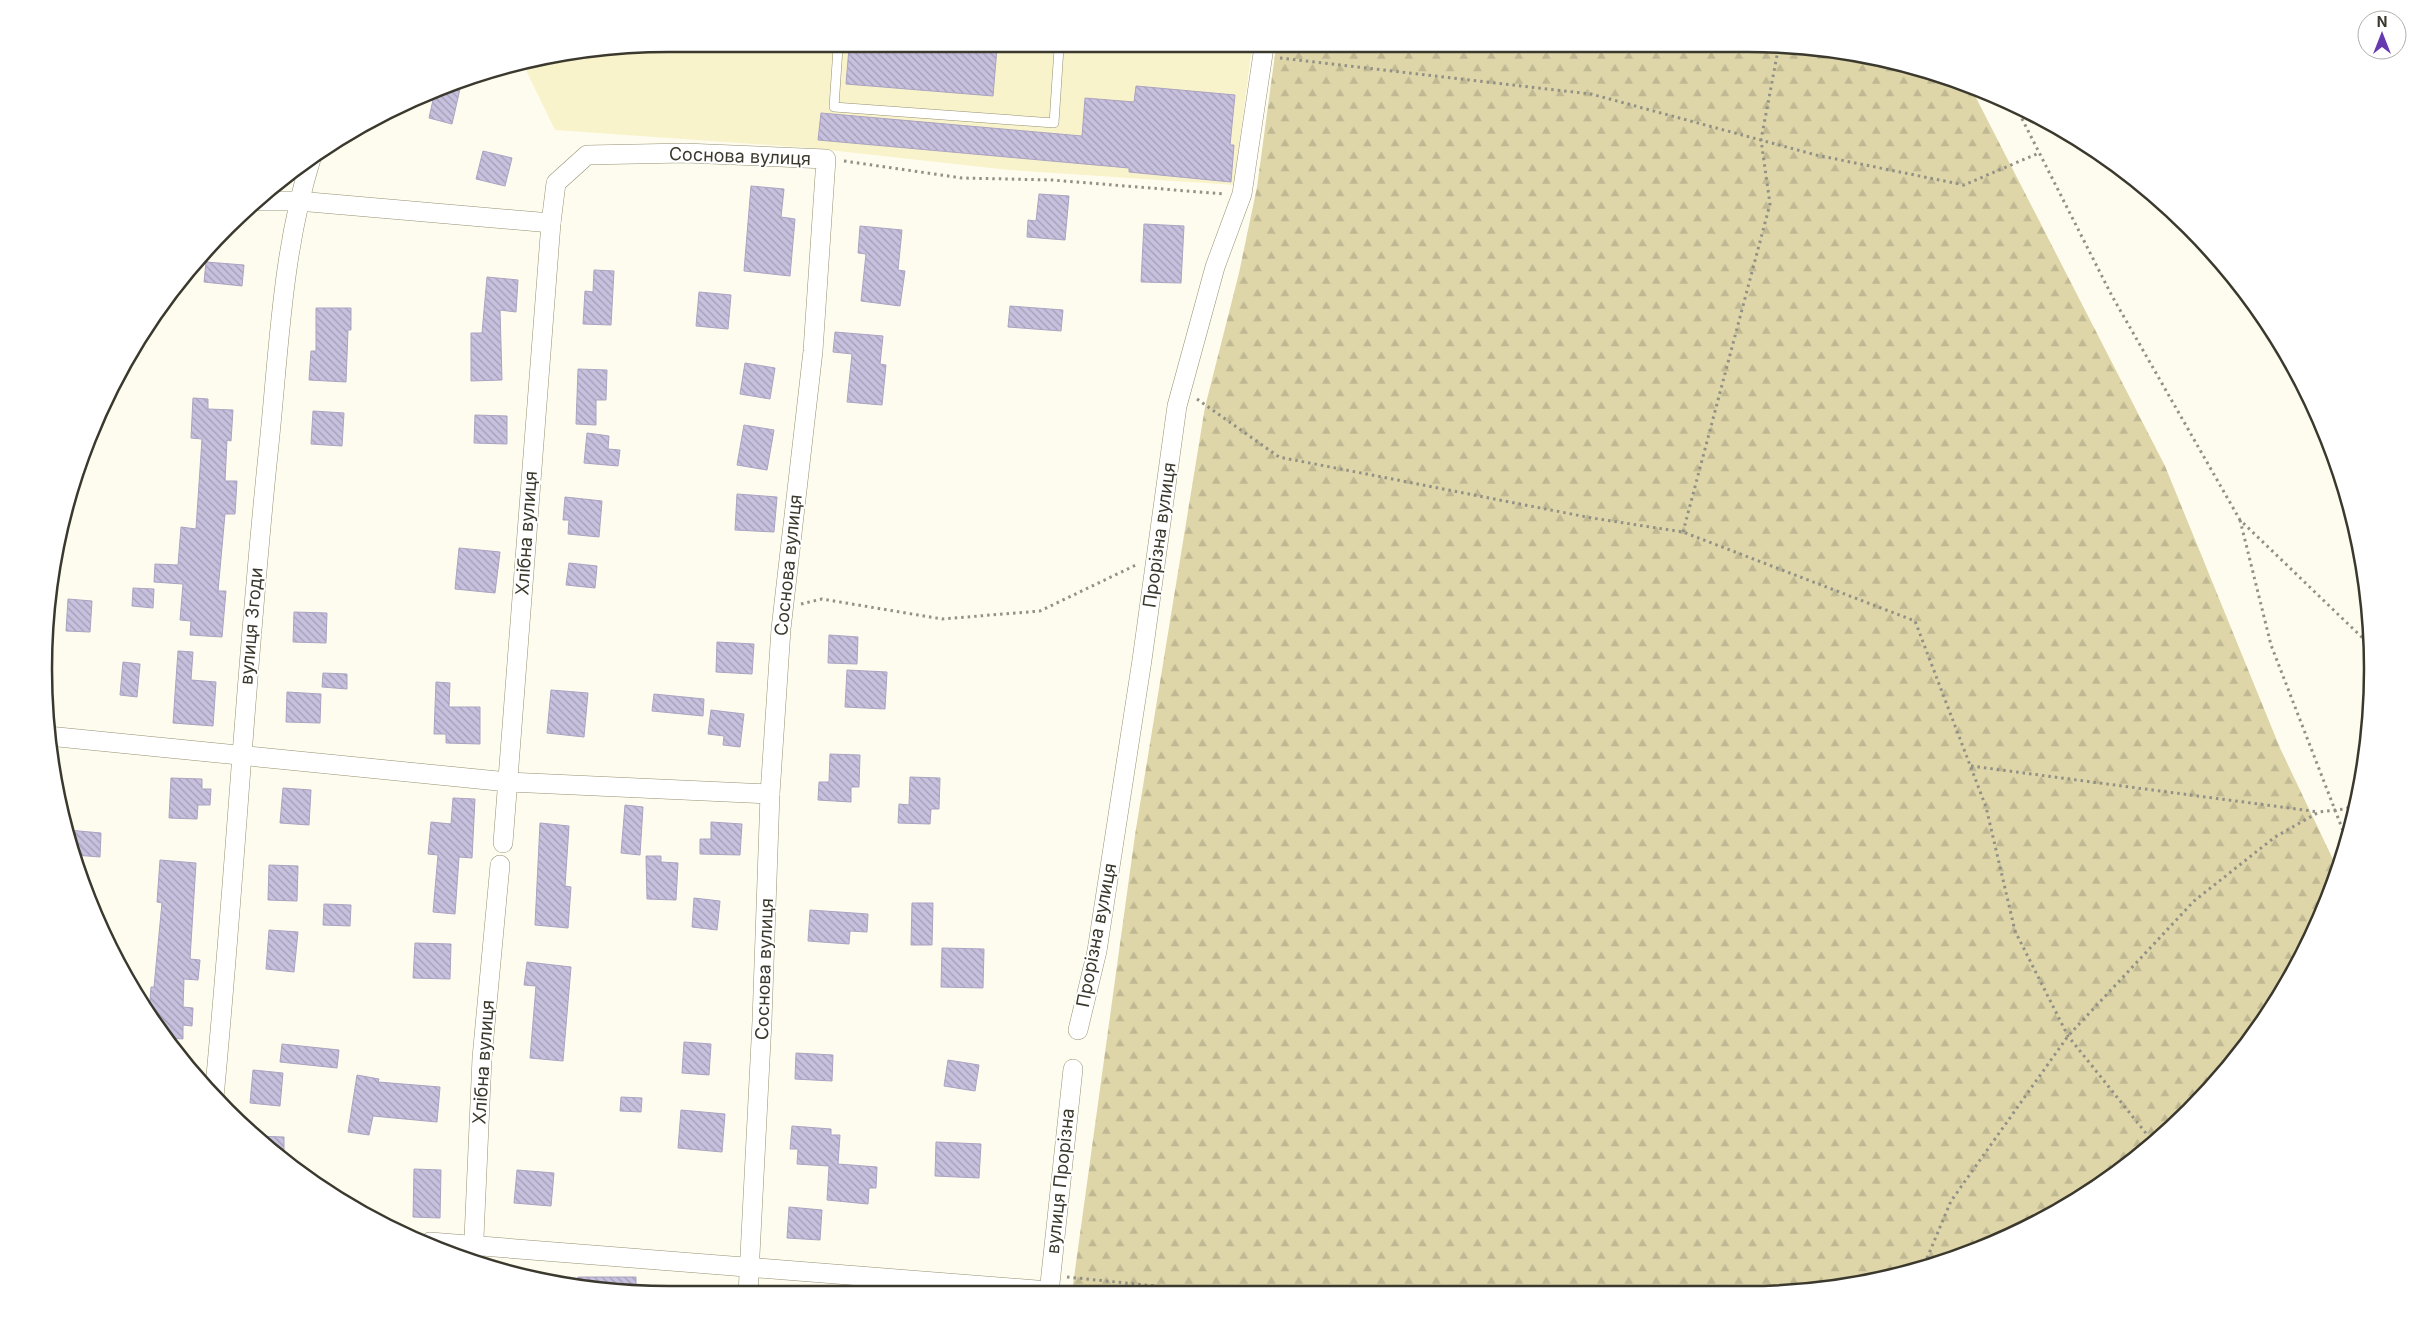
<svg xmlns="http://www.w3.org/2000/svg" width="2417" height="1339" font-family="Inter,sans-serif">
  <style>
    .built { fill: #f9f3cb }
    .forest { fill: url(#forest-firs) }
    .building { fill: url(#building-back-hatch); stroke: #aba4c1 }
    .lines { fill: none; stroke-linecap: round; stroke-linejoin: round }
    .lane-casing { stroke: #959073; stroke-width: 10 }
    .street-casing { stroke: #959073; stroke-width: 20 }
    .path { stroke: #939185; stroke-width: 3; stroke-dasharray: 2.5 4; stroke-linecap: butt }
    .lane { stroke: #fff; stroke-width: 9 }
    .street { stroke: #fff; stroke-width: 19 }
    .labels { text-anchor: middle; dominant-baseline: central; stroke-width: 4; stroke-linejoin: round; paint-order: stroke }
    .street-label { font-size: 18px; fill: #3b392d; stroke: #fff }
    .rim { fill: none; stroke: #3b392d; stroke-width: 2.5 }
  </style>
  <defs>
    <pattern id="forest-firs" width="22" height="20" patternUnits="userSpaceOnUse" patternTransform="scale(1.25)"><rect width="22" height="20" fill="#ded6a9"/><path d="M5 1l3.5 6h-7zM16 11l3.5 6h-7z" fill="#bfb892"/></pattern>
    <pattern id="building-back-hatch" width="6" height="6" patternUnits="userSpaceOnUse" patternTransform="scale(1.25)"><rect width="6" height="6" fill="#c7c0de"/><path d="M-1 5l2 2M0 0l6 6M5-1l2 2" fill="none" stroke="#a39db4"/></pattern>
  </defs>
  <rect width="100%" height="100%" fill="#fefcef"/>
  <path class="built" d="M1252,47l-18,138 -225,-15 -199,-22 -255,-18 -32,-66 65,-15z"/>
  <path class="forest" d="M1788,45l160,32 22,9 195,380 115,282 59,124 -50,111 -99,129 -95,78 -146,72 -120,28 -757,2 63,-457 70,-428 34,-134 18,-86 19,-140z"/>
  <g class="building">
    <path d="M849,48h148l-4,48 -147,-12z"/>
    <path d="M462,80l-10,44 -23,-6 6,-27z"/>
    <path d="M1136,86l99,9 -5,50h4l-3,37 -102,-10v-4l-311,-28 3,-27 261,23 3,-38 49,4z"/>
    <path d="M483,151l29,7 -7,28 -29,-7z"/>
    <path d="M751,186l33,3 -3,28 14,2 -5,57 -46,-5z"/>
    <path d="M1039,194l30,2 -4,44 -38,-3 1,-17 8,1z"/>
    <path d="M1144,224l40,2 -3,57 -40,-1z"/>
    <path d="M860,226l42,4 -4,40 7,1 -5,35 -39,-5 5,-47 -8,-1z"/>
    <path d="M206,262l38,3 -2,21 -38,-4z"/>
    <path d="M594,270l20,1 -3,54 -28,-1 2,-33 8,1z"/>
    <path d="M487,277l31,3 -2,32 -16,-2 2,70 -31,1v-48h11z"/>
    <path d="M699,292l32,3 -3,34 -32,-3z"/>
    <path d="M1010,306l53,4 -2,21 -53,-4z"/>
    <path d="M316,308h35v22h-3l-2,52 -37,-2 2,-29h5z"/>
    <path d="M835,332l48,4 -3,28 6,1 -4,40 -35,-3 5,-48 -19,-2z"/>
    <path d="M745,363l30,5 -5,31 -30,-5z"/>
    <path d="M578,369l29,1 -1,30h-10v25l-20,-1z"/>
    <path d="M193,398l15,1v10l25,1 -2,31 -4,-1 -2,41h12l-2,33h-10l-7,77h8l-4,46 -32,-2 1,-14 -11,-1 3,-36 -29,-2 1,-18 23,1 3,-38 15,2 6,-90 -11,-1z"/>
    <path d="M313,411l31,2 -2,33 -31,-2z"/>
    <path d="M475,415l32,1v28l-33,-1z"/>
    <path d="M744,425l30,5 -7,40 -30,-5z"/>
    <path d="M587,433l22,3 -1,13 12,1 -2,16 -34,-3z"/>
    <path d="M737,494l40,3 -3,35 -39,-2z"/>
    <path d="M565,497l37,4 -3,36 -31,-3 1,-14h-6z"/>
    <path d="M459,548l41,4 -5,41 -40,-4z"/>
    <path d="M569,563l28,3 -2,22 -29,-3z"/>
    <path d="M133,588l21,1 -1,19 -21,-2z"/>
    <path d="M68,599l24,2 -2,31 -24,-1z"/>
    <path d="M294,612l33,1 -1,30 -33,-1z"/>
    <path d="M829,635l29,2 -1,27 -29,-1z"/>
    <path d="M717,642l37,2 -2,30 -36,-2z"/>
    <path d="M178,651l15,1 -2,28 25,2 -3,44 -40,-3z"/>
    <path d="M123,662l17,2 -3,33 -17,-2z"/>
    <path d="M847,670l40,2 -2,37 -40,-2z"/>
    <path d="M323,673l24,1v15l-25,-2z"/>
    <path d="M436,682l14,1 -1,24h31v37l-34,-1v-9h-12z"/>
    <path d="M551,690l37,3 -4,44 -37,-4z"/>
    <path d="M287,692l34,2 -1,29 -34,-1z"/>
    <path d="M654,694l50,5 -1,17 -51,-5z"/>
    <path d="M711,710l33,4 -4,33 -17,-2 1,-9 -16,-2z"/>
    <path d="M830,754l30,1 -1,32h-8v15l-33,-2 1,-18h10z"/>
    <path d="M910,777l30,1 -1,31h-8l-1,15 -32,-1 1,-19 10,1z"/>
    <path d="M171,778l31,1v10h9l-1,16h-12l-1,14 -28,-1z"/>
    <path d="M283,788l28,2 -2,35 -29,-2z"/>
    <path d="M453,798l22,1 -3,59 -13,-1 -4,57 -22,-2 5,-57 -10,-1 3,-32 20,2z"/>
    <path d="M625,805l18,2 -3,48 -19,-2z"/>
    <path d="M711,822l31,2 -2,31 -40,-1v-15h11z"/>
    <path d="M540,823l29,3 -4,60 6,1 -3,41 -33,-3z"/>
    <path d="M68,830l33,3 -1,24 -25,-2z"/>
    <path d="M646,856h15v6l17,1 -2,37 -29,-1z"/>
    <path d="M160,860l36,3 -6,96 10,1 -2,20 -14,-1 -1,28 10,1 -1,18 -9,-1v14l-15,-1 -19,-25 2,-26h3l8,-84 -5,-1z"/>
    <path d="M269,865l29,1 -1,35 -29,-1z"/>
    <path d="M694,898l26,3 -3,29 -25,-3z"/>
    <path d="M912,903h21l-1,42h-21z"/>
    <path d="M324,904l27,1 -1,21 -27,-1z"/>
    <path d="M810,910l58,4 -1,18 -17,-1 -1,13 -41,-3z"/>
    <path d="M269,930l29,2 -4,40 -28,-3z"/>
    <path d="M415,943l36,1 -1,35 -37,-1z"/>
    <path d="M942,948l42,1 -1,39 -42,-1z"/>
    <path d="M527,962l44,5 -8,94 -33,-3 6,-72 -12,-1z"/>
    <path d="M684,1042l27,2 -2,31 -27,-2z"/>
    <path d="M282,1044l57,6 -2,18 -57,-6z"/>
    <path d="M796,1053l37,2 -1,26 -37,-2z"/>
    <path d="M948,1060l31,5 -4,26 -31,-5z"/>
    <path d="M253,1070l30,3 -3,33 -30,-3z"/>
    <path d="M357,1075l22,4 -1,3 62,5 -3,35 -64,-6 -4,19 -21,-3z"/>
    <path d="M621,1097l21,1 -1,14 -21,-1z"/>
    <path d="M681,1110l44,4 -3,38 -44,-4z"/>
    <path d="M792,1126l39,3v6h9l-2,29 39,3 -1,21h-7l-1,16 -41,-4 2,-34 -32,-2 1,-15h-8z"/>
    <path d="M253,1136l31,1v22l-27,-19z"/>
    <path d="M936,1142l45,2 -2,34 -44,-2z"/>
    <path d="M414,1169l27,1 -1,48 -27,-1z"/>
    <path d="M517,1170l37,3 -3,33 -37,-3z"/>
    <path d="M789,1207l33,3 -2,30 -33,-2z"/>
    <path d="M578,1277h58v17l-59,-9z"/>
  </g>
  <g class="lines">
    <defs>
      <path id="lane" d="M838,48l-4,59 220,16 5,-75"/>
      <g id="street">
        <path d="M257,201h41l253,22"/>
        <path d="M48,736l460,46 262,12"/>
        <path d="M503,843l48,-620 5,-40 31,-28 98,-2 141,6 -13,192 -32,278 -11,165 -8,227 -14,273"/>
        <path d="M1078,1030l19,-79 45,-291 35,-254 38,-139 27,-73 22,-147"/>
        <path d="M214,1097c21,-217 32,-435 55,-652 10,-96 13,-193 42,-286"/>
        <path d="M430,1242l619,49"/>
        <path d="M473,1260l9,-202 18,-193"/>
        <path d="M1049,1293l24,-224"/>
      </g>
    </defs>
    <use href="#lane" class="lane-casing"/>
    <use href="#street" class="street-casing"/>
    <g class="path">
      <path d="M1280,58l311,36 225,61 148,30 75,-32"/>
      <path d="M2016,107l96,189 128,224 131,126"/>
      <path d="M844,161l118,17 90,2 172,14"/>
      <path d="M1197,399l82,58 313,61 91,14 232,89 71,186 29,124 53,105 85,106"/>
      <path d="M2240,520l31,125 76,196"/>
      <path d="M1683,532l87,-328 -9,-64 18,-95"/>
      <path d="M801,604l21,-5 120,20 98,-8 96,-46"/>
      <path d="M1971,766l348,46"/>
      <path d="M1920,1269l5,-6 26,-62 117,-165 126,-135 81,-64 44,-25 26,-3 10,-4"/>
      <path d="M1067,1277l147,15"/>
    </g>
    <use href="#lane" class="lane"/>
    <use href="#street" class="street"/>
  </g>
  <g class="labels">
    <g class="street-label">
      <text transform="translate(740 156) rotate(2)">Соснова вулиця</text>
      <text transform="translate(526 533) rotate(-86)">Хлібна вулиця</text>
      <text transform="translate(1159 535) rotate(-82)">Прорізна вулиця</text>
      <text transform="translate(788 565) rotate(-84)">Соснова вулиця</text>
      <text transform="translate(251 626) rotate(-85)">вулиця Згоди</text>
      <text transform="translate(1096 935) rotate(-79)">Прорізна вулиця</text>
      <text transform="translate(764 969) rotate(-88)">Соснова вулиця</text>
      <text transform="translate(483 1062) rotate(-86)">Хлібна вулиця</text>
      <text transform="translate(1060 1181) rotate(-84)">вулиця Прорізна</text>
    </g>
  </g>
  <path d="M0 0H2417V1339H0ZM669 52H1747A617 617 0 0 1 2364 669V669A617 617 0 0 1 1747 1286H669A617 617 0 0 1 52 669V669A617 617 0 0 1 669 52Z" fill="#fff" fill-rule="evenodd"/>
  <path class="rim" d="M669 52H1747A617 617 0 0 1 2364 669V669A617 617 0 0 1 1747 1286H669A617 617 0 0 1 52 669V669A617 617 0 0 1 669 52Z"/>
  <g transform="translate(2382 35)"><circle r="24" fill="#ffffff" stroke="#b1b0ab"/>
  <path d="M0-4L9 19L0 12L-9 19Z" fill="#6639b0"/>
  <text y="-8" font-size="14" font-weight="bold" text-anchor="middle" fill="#3b392d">N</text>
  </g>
</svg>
